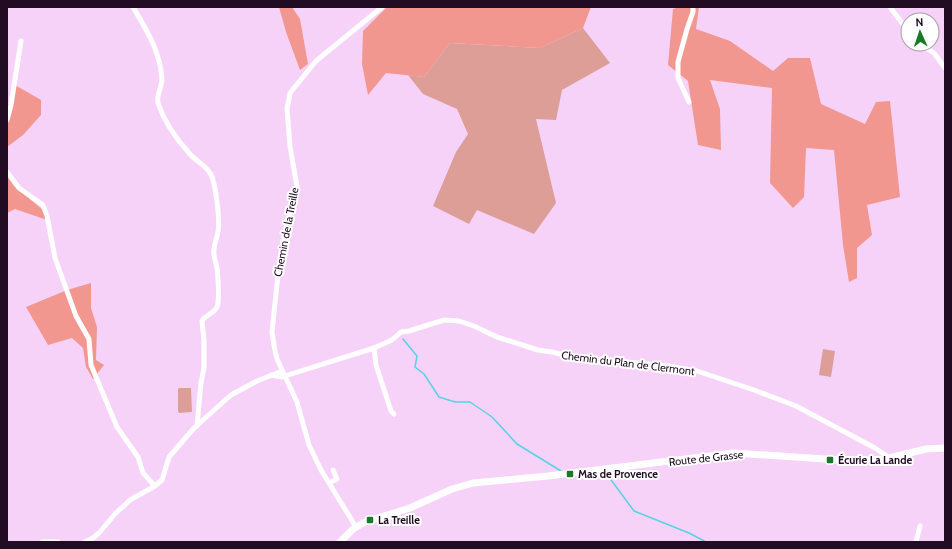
<svg xmlns="http://www.w3.org/2000/svg" width="952" height="549" font-family="Cabin,sans-serif">
  <style>
    .green { fill: #dc9e97 }
    .forest { fill: #f1978f }
    .lines { fill: none; stroke-linecap: round; stroke-linejoin: round }
    .stream { stroke: #58d3e1; stroke-width: 1.5 }
    .street { stroke: #fff; stroke-width: 5 }
    .secondary { stroke: #fff; stroke-width: 7 }
    .poi-dot { fill: #197929; stroke: #fff; stroke-width: 1.5 }
    .labels { text-anchor: middle; dominant-baseline: central; stroke-width: 4; stroke-linejoin: round; paint-order: stroke }
    .street-label { font-size: 11px; fill: #220c23; stroke: #fff }
    .poi-label { font-size: 11px; font-weight: bold; fill: #220c23; stroke: #fff; text-anchor: start }
  </style>
  <rect width="100%" height="100%" fill="#f7d2f8"/>
  <g class="green">
    <path d="M583,28l27,35 -48,27 -6,30 -20,-1 20,84 -22,31 -57,-24 -8,14 -36,-18 23,-54 12,-18 -11,-25 -34,-15 -15,-19 16,2 26,-34 90,5z"/>
    <path d="M823,349l12,2 -4,26 -12,-2z"/>
    <path d="M179,388h12l1,24 -13,1 -1,-2v-22z"/>
  </g>
  <g class="forest">
    <path d="M279,7h13l8,12 8,45 -8,6 -14,-38z"/>
    <path d="M387,7h204l-8,21 -43,20 -90,-5 -26,34 -38,-4 -18,22 -6,-31 1,-33z"/>
    <path d="M679,7h20l-3,22 34,12 43,30 15,-13h22l11,46 44,20 11,-22 14,-1 10,96 -33,8 5,30 -15,13v30l-8,4 -6,-37 -9,-95 -28,-2 -2,49 -11,11 -23,-25 2,-95 -62,-8 10,29 1,41 -23,-5 -10,-64 -20,-16 5,-56z"/>
    <path d="M15,85l26,15v15l-18,20 -16,12v-38z"/>
    <path d="M7,175l7,11 29,24 4,10 -32,-11 -8,4z"/>
    <path d="M91,283v25l6,19 -1,33 8,5 -11,14 -7,-12 -3,-19 -11,-10 -24,7 -22,-38 41,-17z"/>
  </g>
  <g class="lines">
    <g class="stream">
      <path d="M403,339l14,17 -2,11 9,7 15,23 16,5h15l22,15 25,27 44,27"/>
      <path d="M606,473l28,38 55,22 17,9"/>
    </g>
    <g class="street">
      <path d="M133,7c14,24 27,44 29,72 0,8 -6,16 -4,24 6,18 19,37 32,51 6,7 15,11 20,19 6,9 10,48 8,59 -1,6 -4,12 -4,18 -1,6 2,12 3,18 1,10 3,30 0,39 -3,7 -12,8 -15,14l2,19v28l-3,15 -4,43"/>
      <path d="M890,7l18,24"/>
      <path d="M920,44l14,9 11,15"/>
      <path d="M689,102l-11,-24v-16l9,-33 6,-17v-5"/>
      <path d="M7,120l4,-15 10,-64"/>
      <path d="M7,172l12,16 24,17 4,11 8,42 21,58 13,23 2,26 26,62 21,30 5,16 12,13"/>
      <path d="M374,348l2,17 15,46 3,3"/>
      <path d="M271,375l11,2 3,-1 89,-28 18,-8 9,-8 8,-1 35,-11 15,1 15,5 23,11 41,13 14,2 19,5 97,9 29,5 57,19 42,16 79,42 15,10"/>
      <path d="M329,483l8,-4 -4,-9"/>
      <path d="M356,527l-35,-57 -12,-25 -12,-43 -20,-43 -2,-8 -3,-19 7,-67 5,-29 13,-49 -7,-41 -3,-37 3,-16 26,-32 66,-54"/>
      <path d="M42,542h16"/>
      <path d="M85,542l8,-4 6,-5 16,-19 15,-14 25,-14 7,-6 7,-23 25,-29 37,-33 26,-14 25,-10"/>
      <path d="M916,542l4,-16"/>
    </g>
    <path class="secondary" d="M340,542l13,-13 12,-7 45,-14 42,-19 21,-6 75,-7 186,-23 120,8 31,-2 41,-10 19,-1"/>
  </g>
  <g class="poi-dot">
    <rect x="826" y="456" width="8" height="8" rx="2"/>
    <rect x="566" y="470" width="8" height="8" rx="2"/>
    <rect x="366" y="516" width="8" height="8" rx="2"/>
  </g>
  <g class="labels">
    <g class="street-label">
      <text transform="translate(286 232) rotate(-79)">Chemin de la Treille</text>
      <text transform="translate(628 363) rotate(7)">Chemin du Plan de Clermont</text>
      <text transform="translate(706 458) rotate(-6)">Route de Grasse</text>
    </g>
    <g class="poi-label">
      <text x="838" y="460">Écurie La Lande</text>
      <text x="578" y="474">Mas de Provence</text>
      <text x="378" y="520">La Treille</text>
    </g>
  </g>
  <rect width="952" height="549" fill="none" stroke="#220c23" stroke-width="16"/>
  <g transform="translate(920 32) rotate(357)"><circle r="19" fill="#ffffff" stroke="#a79ea7"/>
  <path d="M0-3L7 15L0 10L-7 15Z" fill="#197929"/>
  <text y="-6" font-size="11" font-weight="bold" text-anchor="middle" fill="#220c23">N</text>
  </g>
</svg>
